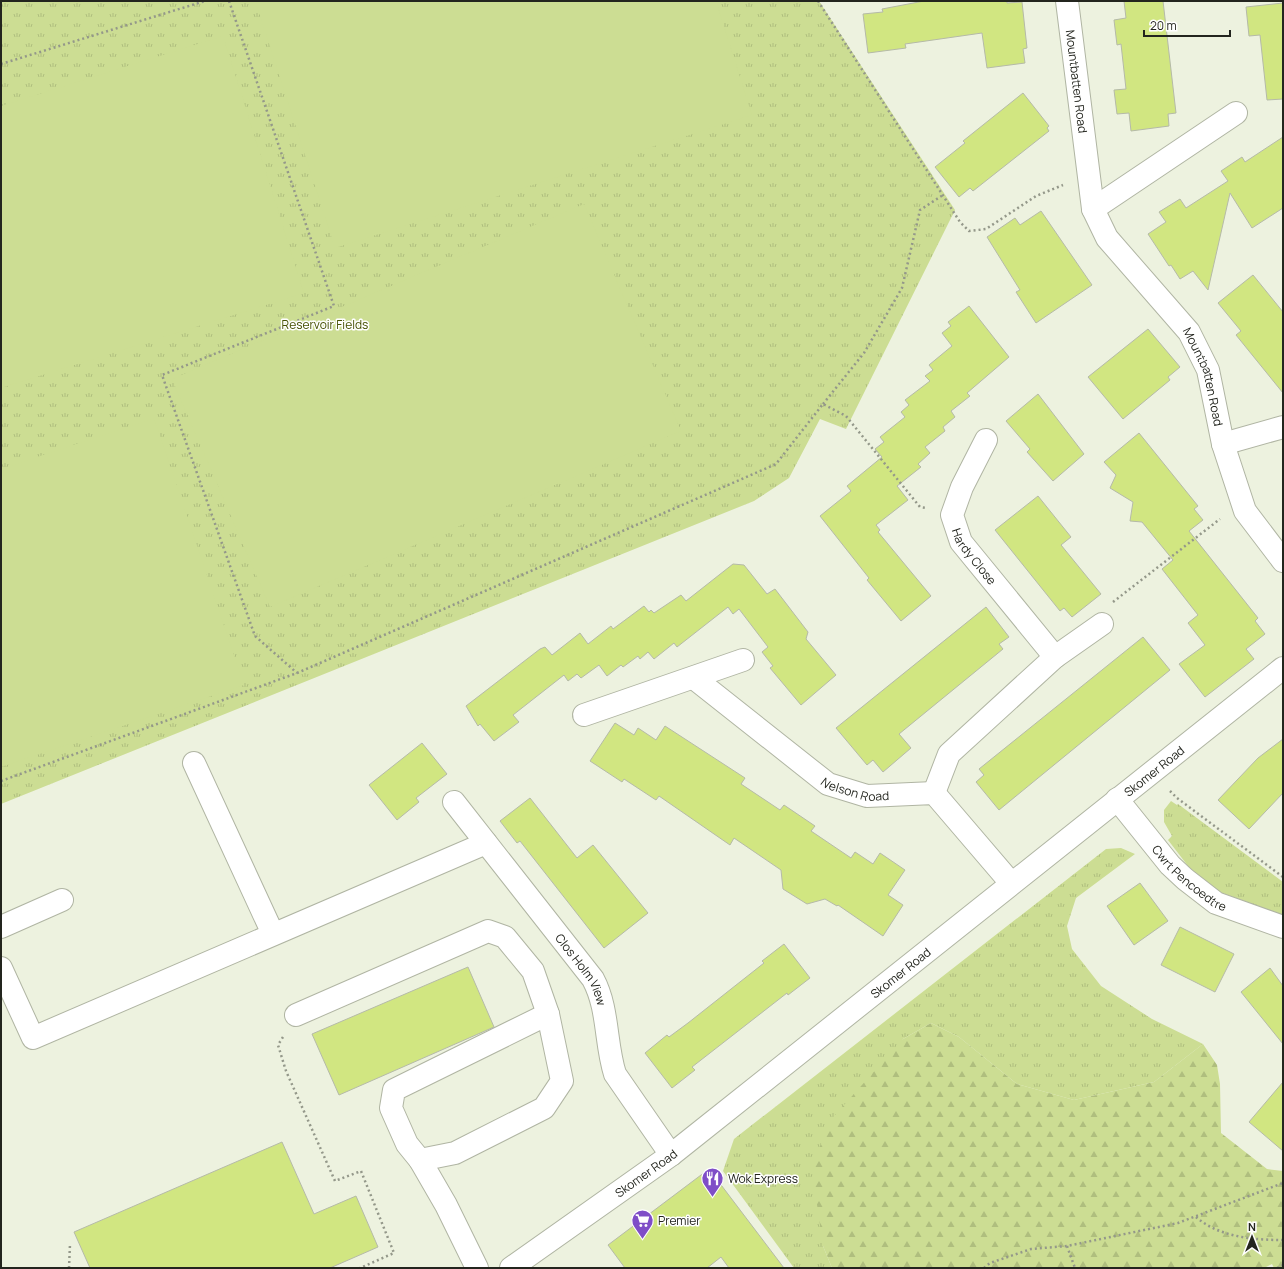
<svg xmlns="http://www.w3.org/2000/svg" width="1284" height="1269" font-family="Manrope,sans-serif">
  <style>
    .grass { fill: url(#grass-tufts) }
    .forest { fill: url(#forest-firs) }
    .garden { fill: #ccdd93 }
    .building { fill: #d1e681; stroke: #b5baa8 }
    .lines { fill: none; stroke-linecap: round; stroke-linejoin: round }
    .minor-casing { stroke: #b0b5a3; stroke-width: 24 }
    .path { stroke: #94988a; stroke-width: 2.5; stroke-dasharray: 2 3; stroke-linecap: butt }
    .minor { stroke: #fff; stroke-width: 22 }
    .labels { text-anchor: middle; dominant-baseline: central; stroke-width: 3; stroke-linejoin: round; paint-order: stroke }
    .street-label { font-size: 12px; fill: #23251e; stroke: #fff }
    .park-label { font-size: 12px; fill: #465102; stroke: #fff }
    .poi-label { font-size: 12px; fill: #23251e; stroke: #fff; text-anchor: start }
  </style>
  <defs>
    <pattern id="grass-tufts" width="24" height="20" patternUnits="userSpaceOnUse"><rect width="24" height="20" fill="#ccdd93"/><path d="M3 7l-1-3M5 7V3M7 7l1-3M15 17l-1-3M17 17v-4M19 17l1-3" fill="none" stroke="#afbe7e"/></pattern>
    <pattern id="forest-firs" width="22" height="20" patternUnits="userSpaceOnUse"><rect width="22" height="20" fill="#ccdd93"/><path d="M5 1l3.5 6h-7zM16 11l3.5 6h-7z" fill="#afbe7e"/></pattern>
  </defs>
  <rect width="100%" height="100%" fill="#edf2df"/>
  <g class="grass">
    <path d="M1,1h818l136,209 -109,219 -26,-10 -31,59 -35,23 -753,303z"/>
    <path d="M1171,801l6,4 1,-1 105,78v33l-69,-25 -16,-11 -30,-39 4,-4 -8,-14v-12z"/>
    <path d="M1121,848l14,6 -59,44 -9,28 5,23 29,37 51,33 51,25 -49,38 -80,18 -57,-16 -58,-47 -28,-14 -28,16 -80,207 9,22h-38l-71,-97 11,-32 372,-290z"/>
  </g>
  <path class="forest" d="M931,1023l28,14 58,47 57,16 80,-18 49,-38 14,21 3,19 1,49 46,36 16,2v97h-9l-2,-4 -8,4h-432l-9,-22 -11,-76 16,-47 75,-84z"/>
  <g class="garden">
    <path d="M264,1h452l36,114 -417,133 -79,-245z"/>
    <path d="M223,36l81,257 -303,95v-282z"/>
    <path d="M584,204l97,227 -411,176 -98,-228z"/>
    <path d="M154,418l90,267 -243,82v-298z"/>
  </g>
  <g class="building">
    <path d="M924,1h83v2l15,-1 5,46 -4,1 2,14 -38,5 -5,-35 -77,11 1,4 -38,5 -5,-39 20,-2 -1,-3z"/>
    <path d="M1124,1h39l13,112 -8,1 1,12 -38,5 -2,-18 -12,1 -3,-24 12,-1 -5,-45 -4,1 -3,-25 12,-2z"/>
    <path d="M1283,3v96l-16,1 -7,-65 -11,1 -3,-29z"/>
    <path d="M1023,93l26,33 -2,2 2,3 -76,60 -3,-3 -11,9 -24,-30 30,-24 -2,-2z"/>
    <path d="M1283,137v71l-31,20 -22,-35 -22,97 -15,-19 -13,8 -9,-14 -2,1 -21,-32 18,-12 -7,-10 21,-13 6,9 42,-27 -7,-10 21,-14 3,5z"/>
    <path d="M1041,211l51,74 -56,38 -20,-31 4,-2 -33,-53 28,-19 5,7z"/>
    <path d="M1253,275l30,37v81l-47,-58 5,-4 -23,-28z"/>
    <path d="M969,306l40,51 -42,36 3,3 -19,15 4,6 -12,10 2,4 -20,16 5,6 -12,11 3,3 -24,19 11,14 -32,25 4,5 -2,2 53,64 -30,25 -34,-41 2,-2 -49,-62 31,-25 -4,-5 35,-29 -7,-8 9,-7 -4,-5 25,-20 -4,-5 8,-7 -4,-5 25,-19 -5,-5 8,-6 -4,-5 23,-19 -10,-13 9,-7 -3,-4z"/>
    <path d="M1148,329l32,38 -12,10 2,3 -47,39 -35,-42z"/>
    <path d="M1038,394l46,60 -31,27 -26,-29 3,-3 -24,-28z"/>
    <path d="M1139,433l59,73 -4,3 9,11 -14,11 69,87 -3,3 10,13 -19,15 8,10 -49,38 -26,-33 26,-19 -17,-22 10,-8 -36,-46 11,-9 -31,-38 -12,-1 3,-19 -23,-14 6,-13 -12,-13z"/>
    <path d="M1038,496l33,41 -10,8 40,49 -29,23 -8,-9 -4,3 -65,-81z"/>
    <path d="M733,564l11,1 23,29 8,-5 33,43 -2,7 30,36 -35,30 -31,-37 3,-2 -11,-14 6,-5 -29,-38 -6,5 -5,-7 -51,40 -3,-4 -20,16 -6,-7 -8,7 -2,-3 -15,11 -2,-2 -14,11 -8,-11 -18,13 -4,-4 -9,7 -4,-6 -51,40 6,7 -25,19 -14,-17 -2,2 -12,-20 74,-57 5,-2 7,8 28,-22 8,11 23,-18 2,3 31,-23 5,6 2,-2 3,3 27,-18 5,6z"/>
    <path d="M986,607l23,30 -10,7 4,5 -104,85 12,14 -28,24 -10,-12 -6,5 -31,-37z"/>
    <path d="M1143,637l27,33 -171,140 -23,-28 8,-7 -5,-6z"/>
    <path d="M615,723l19,12 4,-7 18,12 9,-14 80,52 -4,6 39,26 4,-5 31,21 -4,5 40,27 4,-6 18,12 7,-11 25,17 -17,25 15,10 -20,31 -45,-31 -1,1 -12,-7 -18,5 -24,-15 -2,-19 -47,-32 -4,7 -71,-49 -3,4 -32,-21 -2,3 -32,-21z"/>
    <path d="M1283,739v54l-34,36 -31,-29 40,-42z"/>
    <path d="M422,743l25,31 -31,24 3,4 -22,18 -28,-35z"/>
    <path d="M530,798l47,60 16,-13 55,68 -44,35 -84,-107 -3,2 -17,-22z"/>
    <path d="M1140,883l28,38 -34,24 -27,-39z"/>
    <path d="M1180,927l54,27 -19,38 -54,-27z"/>
    <path d="M784,944l26,34 -22,17 -1,-2 -95,74 3,3 -23,18 -27,-35 22,-18 2,2 19,-14 76,-60 -2,-2z"/>
    <path d="M468,967l26,60 -155,68 -27,-61z"/>
    <path d="M1270,968l13,18v58l-42,-52z"/>
    <path d="M1283,1082v69l-34,-29z"/>
    <path d="M282,1142l32,72 42,-18 22,51 -48,21h-240l-16,-36z"/>
    <path d="M709,1169l75,99h-55l-8,-11 -14,11h-82l-17,-23z"/>
  </g>
  <g class="lines">
    <defs>
      <g id="minor">
        <path id="s1" d="M1067,1l26,208 14,29 82,94 19,38 15,74 22,67 38,50"/>
        <path d="M1093,209l143,-96"/>
        <path id="s2" d="M986,440l-24,47 -10,28 9,27 94,115"/>
        <path d="M1223,444l60,-17"/>
        <path id="s3" d="M694,678l134,106 39,12 67,-3 77,90"/>
        <path d="M584,715l159,-55"/>
        <path d="M194,763l79,171"/>
        <path d="M934,793l15,-39 106,-97 47,-33"/>
        <path id="s4" d="M1117,799l53,66 15,14 31,24 67,24"/>
        <path id="s5" d="M454,802l139,177c16,30 12,64 22,95l56,81"/>
        <path d="M1,927l61,-27"/>
        <path d="M1,968l32,70 453,-195"/>
        <path d="M296,1015l192,-84 17,6 28,34 15,43 14,67 -18,27 -89,45 -35,7"/>
        <path d="M477,1268l-31,-63 -26,-45 -13,-16 -16,-36 3,-18 154,-76"/>
        <path id="s6" d="M511,1268l160,-113 612,-487"/>
      </g>
    </defs>
    <use href="#minor" class="minor-casing"/>
    <g class="path">
      <path d="M229,1l105,305 -172,69 93,261 42,37"/>
      <path d="M818,1l142,221 9,9 17,-2 50,-33 27,-11"/>
      <path d="M1,64l204,-63"/>
      <path d="M823,404l41,-51 38,-65 18,-78 23,-15"/>
      <path d="M1113,602l107,-83"/>
      <path d="M1,781l296,-108 479,-209 47,-60 23,12 74,91 7,1"/>
      <path d="M1170,791l7,7 106,79"/>
      <path d="M283,1037l-5,8 8,26 49,110 26,-10 33,82 -34,15"/>
      <path d="M1196,1217c23,20 57,23 87,23"/>
      <path d="M1067,1246l8,22"/>
      <path d="M69,1268l1,-24"/>
      <path d="M984,1268l6,-5 41,-14 36,-3 111,-23 105,-40"/>
      <path d="M1277,1268l6,-3"/>
    </g>
    <use href="#minor" class="minor"/>
  </g>
  <defs>
    <symbol id="restaurant-pin" viewBox="-11 -11 22 30"><path d="M0 17L-7.5 6A9.5 9.5 0 1 1 7.5 6Z" fill="#7f4ec7" stroke="#fff"/><path d="M-5-6h1v4h1v-4h1v4h1v-4h1v5L-1.5 .5V6h-2V.5L-5-1ZM5-6V6H3V1.5H1.5Q1.5-4 5-6Z" fill="#fff"/></symbol>
    <symbol id="supermarket-pin" viewBox="-11 -11 22 30"><path d="M0 17L-7.5 6A9.5 9.5 0 1 1 7.5 6Z" fill="#7f4ec7" stroke="#fff"/><path d="M-6-5.5h2.5l.6 2H6L4.5 2H-2.5L-4.4-4H-6ZM-1.5 3.2a1.3 1.3 0 1 0 .1 0ZM3 3.2a1.3 1.3 0 1 0 .1 0Z" fill="#fff"/></symbol>
  </defs>
  <g fill-rule="evenodd">
    <use href="#restaurant-pin" x="700" y="1166" width="25" height="34"/>
    <use href="#supermarket-pin" x="630" y="1208" width="25" height="34"/>
  </g>
  <g class="labels">
    <g class="street-label">
      <text stroke="none"><textPath href="#s1" startOffset="81">Mountbatten Road</textPath></text>
      <text stroke="none"><textPath href="#s1" startOffset="414">Mountbatten Road</textPath></text>
      <text stroke="none"><textPath href="#s2" startOffset="130">Hardy Close</textPath></text>
      <text stroke="none"><textPath href="#s6" startOffset="813">Skomer Road</textPath></text>
      <text stroke="none"><textPath href="#s3" startOffset="199">Nelson Road</textPath></text>
      <text stroke="none"><textPath href="#s4" startOffset="108">Cwrt Pencoedtre</textPath></text>
      <text stroke="none"><textPath href="#s5" startOffset="211">Clos Holm View</textPath></text>
      <text stroke="none"><textPath href="#s6" startOffset="489">Skomer Road</textPath></text>
      <text stroke="none"><textPath href="#s6" startOffset="165">Skomer Road</textPath></text>
    </g>
    <g class="park-label">
      <text x="325" y="324">Reservoir Fields</text>
    </g>
    <g class="poi-label">
      <text x="728" y="1178">Wok Express</text>
      <text x="658" y="1220">Premier</text>
    </g>
  </g>
  <rect width="1284" height="1269" fill="none" stroke="#23251e" stroke-width="4"/>
  <g transform="translate(1252 1237)" stroke="#ffffff" stroke-width="3" paint-order="stroke">
  <path d="M0-3L7 15L0 10L-7 15Z" fill="#23251e"/>
  <text y="-6" font-size="11" font-weight="bold" text-anchor="middle" fill="#23251e">N</text>
  </g>
  <path d="M1144 30v6h86v-6" fill="none" stroke="#23251e" stroke-width="2"/>
  <text x="1150" y="30" font-size="12" fill="#23251e" stroke="#ffffff" stroke-width="3" paint-order="stroke">20 m</text>
</svg>
